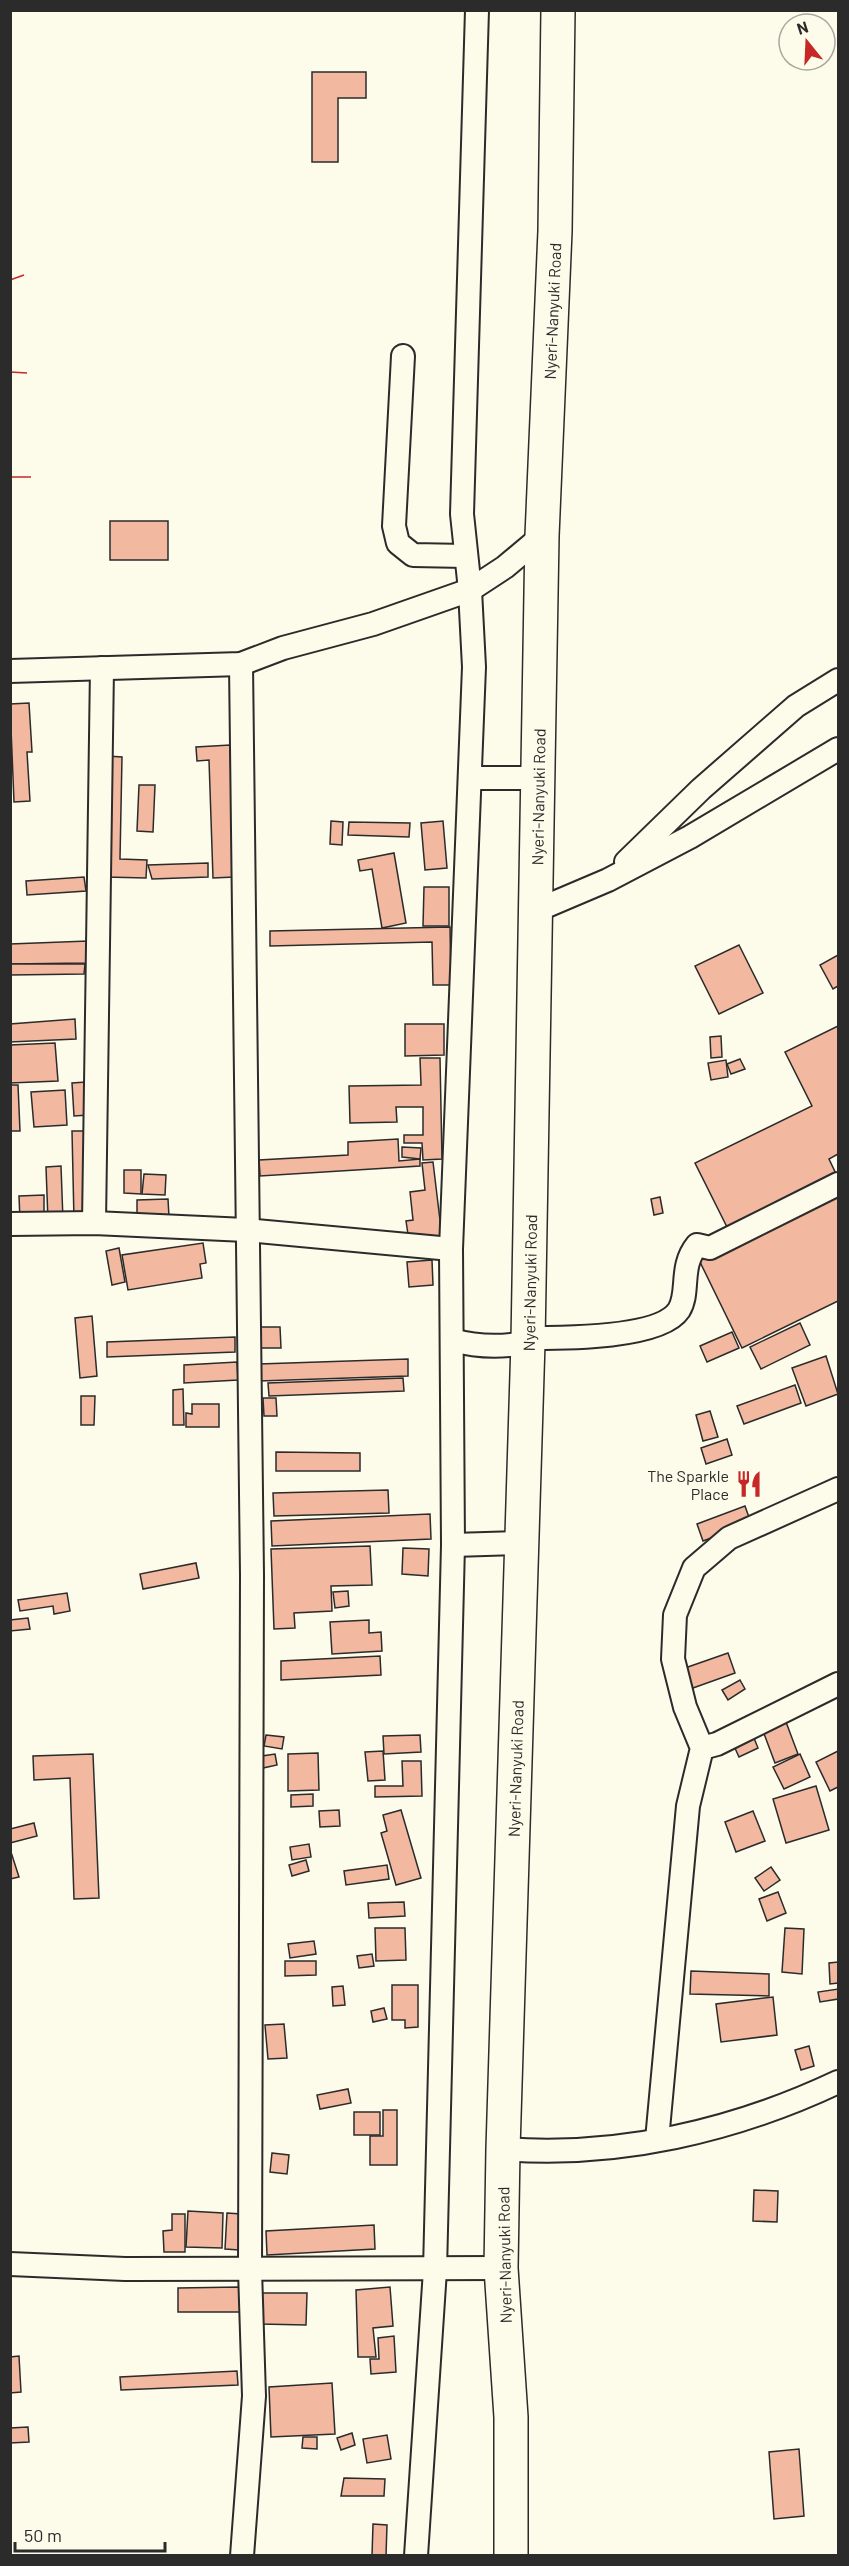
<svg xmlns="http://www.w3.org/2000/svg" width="849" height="2566" font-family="Barlow,sans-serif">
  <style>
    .building { fill: #f2b8a0; stroke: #2b2b2b; stroke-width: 1.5 }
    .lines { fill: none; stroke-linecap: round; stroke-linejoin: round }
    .minor-casing { stroke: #2b2b2b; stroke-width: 26 }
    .highway-casing { stroke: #2b2b2b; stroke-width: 36 }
    .minor { stroke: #fdfbea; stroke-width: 22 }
    .highway { stroke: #fdfbea; stroke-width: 33 }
    .power { stroke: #c62828; stroke-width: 1.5; stroke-dasharray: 21 4.5 3 4.5; stroke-linecap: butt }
    .labels { text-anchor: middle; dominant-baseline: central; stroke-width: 4.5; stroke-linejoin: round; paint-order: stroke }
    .street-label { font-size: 16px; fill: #2b2b2b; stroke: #fdfbea }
    .poi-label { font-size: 16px; fill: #2b2b2b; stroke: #fdfbea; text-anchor: end }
  </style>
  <rect width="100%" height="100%" fill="#fdfbea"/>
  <g class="building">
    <path d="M312,72h54v26h-28v64h-26z"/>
    <rect x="110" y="521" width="58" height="39"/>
    <path d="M29,703l3,49h-5l3,49 -16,1 -4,-98z"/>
    <path d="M230,745l4,132 -21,1 -4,-118 -12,1 -1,-14z"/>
    <path d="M107,756l15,1 -2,102 27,1 -1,18 -41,-1z"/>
    <path d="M139,785h16l-2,47 -16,-1z"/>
    <path d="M331,821l12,1 -1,23 -12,-1z"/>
    <path d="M443,821l4,47 -22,2 -4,-47z"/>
    <path d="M349,822l61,1 -1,14 -61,-2z"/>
    <path d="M394,853l12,70 -24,5 -10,-59 -12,2 -2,-11z"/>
    <path d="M208,863v14l-56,2 -4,-14z"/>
    <path d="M84,877l2,14 -59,4 -1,-14z"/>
    <path d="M424,887h25v39h-26z"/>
    <path d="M450,927l1,58h-18l-1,-43 -162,4v-15z"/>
    <path d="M88,941l-2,22 -76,1v-20z"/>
    <path d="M739,945l24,48 -44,21 -24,-48z"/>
    <path d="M838,955v31l-5,3 -13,-24z"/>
    <path d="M10,964h75l-1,10 -74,1z"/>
    <path d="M75,1019l1,20 -66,3v-18z"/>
    <path d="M405,1024h39v31l-39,1z"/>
    <path d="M838,1026v128l-9,5 9,19 -108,55 -35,-70 117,-57 -27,-54z"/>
    <path d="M721,1036l1,21 -11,1 -1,-21z"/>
    <path d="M55,1043l3,38 -48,2v-38z"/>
    <path d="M420,1058h20l2,101 -19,1 -1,-17h-18v-8h19v-28h-27l1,15 -47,1 -1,-37 72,-1z"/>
    <path d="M740,1059l5,10 -14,5 -4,-10z"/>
    <path d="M726,1060l2,17 -17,3 -3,-17z"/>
    <path d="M86,1082l2,33 -14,1 -2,-33z"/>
    <path d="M10,1085h8l2,46h-10z"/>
    <path d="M65,1090l2,35 -33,2 -3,-35z"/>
    <path d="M72,1131h15l1,88 -14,1z"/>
    <path d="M398,1139l1,22 21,-2v7l-160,10 -1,-16 89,-5v-13z"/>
    <path d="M402,1147l19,1 -1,11 -18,-2z"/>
    <path d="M433,1162l9,75 -33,4 -3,-20 7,-1 -3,-28 15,-2 -3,-27z"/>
    <path d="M61,1166l2,54 -15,1 -2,-54z"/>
    <path d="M124,1170h17v24l-17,-1z"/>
    <path d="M144,1174l22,1 -1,20 -23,-1z"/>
    <path d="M838,1192v109l-96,47 -43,-88z"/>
    <path d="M44,1195v24l-24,1 -1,-24z"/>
    <path d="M660,1197l3,16 -9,2 -3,-16z"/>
    <path d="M168,1199l1,18h-32v-17z"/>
    <path d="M203,1243l3,20 -6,1 2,14 -74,12 -6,-35z"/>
    <path d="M119,1248l6,34 -13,3 -6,-34z"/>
    <path d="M432,1260l1,25 -24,2 -2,-25z"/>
    <path d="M92,1316l5,60 -17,2 -5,-60z"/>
    <path d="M800,1323l10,22 -49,24 -11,-22z"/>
    <path d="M260,1327h20l1,21h-20z"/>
    <path d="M732,1332l7,16 -32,14 -7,-16z"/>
    <path d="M235,1337v15l-128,5v-15z"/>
    <path d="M826,1356l12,38 -32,12 -14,-38z"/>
    <path d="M408,1359v17l-149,5v-17z"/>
    <path d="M237,1362l1,18 -54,3v-18z"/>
    <path d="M403,1378l1,13 -135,5 -1,-13z"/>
    <path d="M795,1385l6,18 -57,21 -7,-18z"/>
    <path d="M183,1389l1,36h-11v-35z"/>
    <path d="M81,1396h14l-1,29h-13z"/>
    <path d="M263,1398h13l1,18h-13z"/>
    <path d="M192,1404h27v23h-33v-14l6,1z"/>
    <path d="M710,1411l8,26 -15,4 -7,-26z"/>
    <path d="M727,1439l5,16 -26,9 -5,-16z"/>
    <path d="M276,1452l84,1v18h-84z"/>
    <path d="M388,1490l1,23 -115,3 -1,-23z"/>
    <path d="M745,1506l6,17 -48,18 -6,-17z"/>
    <path d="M430,1514l1,25 -159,7 -1,-25z"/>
    <path d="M370,1546l2,39 -41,1 1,25 -38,2 1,15 -21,1 -3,-80z"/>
    <path d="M403,1548l26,1 -1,27 -26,-2z"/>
    <path d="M196,1563l3,15 -56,11 -3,-15z"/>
    <path d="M348,1591l1,15 -14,2 -2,-16z"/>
    <path d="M67,1593l3,18 -16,3 -1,-8 -33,5 -2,-11z"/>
    <path d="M28,1618l2,11 -20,2v-11z"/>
    <path d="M369,1620v13l12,-1 1,19 -50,3 -2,-32z"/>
    <path d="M728,1653l7,20 -42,15 -8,-20z"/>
    <path d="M380,1656l1,19 -100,5v-19z"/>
    <path d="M740,1680l5,9 -17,11 -6,-10z"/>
    <path d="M786,1722l12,32 -23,9 -12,-32z"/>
    <path d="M266,1735l18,2 -2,12 -18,-3z"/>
    <path d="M420,1735l1,17 -37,2 -1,-18z"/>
    <path d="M754,1738l4,10 -19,9 -5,-11z"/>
    <path d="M383,1751l2,29 -17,1 -3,-29z"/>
    <path d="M838,1751v36l-8,4 -14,-29z"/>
    <path d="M318,1753l1,37 -31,1v-37z"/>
    <path d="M93,1754l6,144 -25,1 -4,-121 -36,2 -1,-24z"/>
    <path d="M275,1754l2,11 -14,3 -1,-12z"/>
    <path d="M800,1754l10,23 -26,12 -11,-22z"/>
    <path d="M402,1761h19l1,35 -47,1v-11h28z"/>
    <path d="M816,1786l13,44 -43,13 -13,-44z"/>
    <path d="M313,1794v12l-22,1v-12z"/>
    <path d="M339,1810l1,16 -20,1 -1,-16z"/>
    <path d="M401,1810l20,68 -25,7 -15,-52 6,-2 -4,-16z"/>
    <path d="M753,1811l12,30 -29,11 -11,-30z"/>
    <path d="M34,1823l3,13 -27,7v-14z"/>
    <path d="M309,1844l2,13 -19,3 -2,-13z"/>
    <path d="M10,1849l9,28 -9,2z"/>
    <path d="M306,1860l3,11 -17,5 -3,-11z"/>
    <path d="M387,1865l2,14 -43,6 -2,-14z"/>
    <path d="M771,1867l9,13 -16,11 -9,-13z"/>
    <path d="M778,1892l8,21 -19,8 -8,-22z"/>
    <path d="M404,1902l1,14 -36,2 -1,-15z"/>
    <path d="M375,1928h30l1,32 -30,1z"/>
    <path d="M785,1928l19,1 -2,45 -20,-2z"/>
    <path d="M314,1941l2,13 -26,4 -2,-14z"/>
    <path d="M372,1954l2,12 -15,2 -2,-12z"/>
    <path d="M285,1961h31v14l-31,1z"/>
    <path d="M838,1962v21l-8,1 -1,-21z"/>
    <path d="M691,1971l78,3v22l-79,-2z"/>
    <path d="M392,1985h26v42l-13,1v-8h-13z"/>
    <path d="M343,1986l2,19 -12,1 -1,-19z"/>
    <path d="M838,1989v10l-18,3 -2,-10z"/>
    <path d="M773,1997l4,38 -56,7 -5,-38z"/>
    <path d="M384,2008l3,11 -14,3 -2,-11z"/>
    <path d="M284,2024l3,34 -19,1 -3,-34z"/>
    <path d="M809,2046l5,20 -13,4 -6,-20z"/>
    <path d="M348,2089l3,14 -31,6 -3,-14z"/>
    <path d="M383,2110h14v55h-27v-29h13z"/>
    <rect x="354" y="2112" width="26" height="23"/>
    <path d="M272,2153l17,2 -2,19 -17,-2z"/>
    <path d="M754,2190l24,1 -1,31 -24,-1z"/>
    <path d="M188,2211l35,2 -1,35 -36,-1z"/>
    <path d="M227,2213l14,1 -2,36 -14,-1z"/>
    <path d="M172,2214h13v38h-21l-1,-21 9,-1z"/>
    <path d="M374,2225l1,24 -108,6 -1,-24z"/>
    <path d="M240,2287v25h-62v-24z"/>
    <path d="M390,2287l3,39 -20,2 3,29h-18l-2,-67z"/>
    <path d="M261,2293h46l-1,32 -46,-1z"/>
    <path d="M394,2336l2,36 -25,2 -1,-15h9l-1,-21z"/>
    <path d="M19,2356l2,36 -11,1v-36z"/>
    <path d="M237,2371l1,14 -117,5 -1,-13z"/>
    <path d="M332,2383l3,51 -64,3 -2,-50z"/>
    <path d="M28,2427l1,15 -19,1v-15z"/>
    <path d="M352,2433l3,12 -14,5 -4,-12z"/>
    <path d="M387,2435l4,24 -24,4 -4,-24z"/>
    <path d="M303,2437h14v12l-15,-1z"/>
    <path d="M799,2449l5,67 -30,3 -5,-67z"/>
    <path d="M344,2478l41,1 -1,17h-43z"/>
    <path d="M373,2524l14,1 -1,31h-14z"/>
  </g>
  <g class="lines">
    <defs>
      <g id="minor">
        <path d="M403,356l-9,170 4,17 15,12 53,1"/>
        <path d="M241,664l11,911 -2,695 4,126 -12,160"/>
        <path d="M10,671l231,-7 42,-16 90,-24 97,-34 35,-23 37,-31"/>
        <path d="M471,778h67"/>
        <path d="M626,862l75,-73 95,-83 42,-26"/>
        <path d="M535,911l73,-31 82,-43 148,-88"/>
        <path d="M94,1223l8,-555"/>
        <path d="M10,1224l84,-1 152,7 205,19"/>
        <path d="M528,1338c32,0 132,1 151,-28 11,-18 0,-43 18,-65l13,3 128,-64"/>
        <path d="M452,1340c29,8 58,8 88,-1"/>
        <path d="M453,1545l69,-2"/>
        <path d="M702,1748l15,-4 121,-60"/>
        <path d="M657,2140l31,-334 14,-58 -17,-41 -12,-48 2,-44 19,-47 35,-30 109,-49"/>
        <path d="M503,2149c115,9 231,-18 335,-67"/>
        <path d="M10,2264l115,5 376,-1"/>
        <path d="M416,2556l19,-286 18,-725 -2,-296 23,-582 -4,-77 -8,-76 15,-504"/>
      </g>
      <g id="highway">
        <path id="s1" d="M511,2556v-139l-10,-149 2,-119 25,-807 14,-806 13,-305 3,-221"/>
      </g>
    </defs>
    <use href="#minor" class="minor-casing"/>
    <use href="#highway" class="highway-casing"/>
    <use href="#minor" class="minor"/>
    <use href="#highway" class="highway"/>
    <g class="power">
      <path d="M10,280l14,-5"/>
      <path d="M10,372l17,1"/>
      <path d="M10,477h24"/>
    </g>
  </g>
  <defs>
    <symbol id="restaurant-bare" viewBox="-9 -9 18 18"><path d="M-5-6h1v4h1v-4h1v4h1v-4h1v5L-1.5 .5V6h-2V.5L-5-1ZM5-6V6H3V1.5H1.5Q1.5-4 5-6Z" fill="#c62828" stroke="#fdfbea" stroke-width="2.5" paint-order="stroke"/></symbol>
  </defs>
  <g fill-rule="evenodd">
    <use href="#restaurant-bare" x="730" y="1465" width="38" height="38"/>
  </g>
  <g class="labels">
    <g class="street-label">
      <text stroke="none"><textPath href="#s1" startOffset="2246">Nyeri-Nanyuki Road</textPath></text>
      <text stroke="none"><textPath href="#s1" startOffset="1760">Nyeri-Nanyuki Road</textPath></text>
      <text stroke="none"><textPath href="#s1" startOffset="1274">Nyeri-Nanyuki Road</textPath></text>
      <text stroke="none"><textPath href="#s1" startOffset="788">Nyeri-Nanyuki Road</textPath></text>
      <text transform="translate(504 2255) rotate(-91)">Nyeri-Nanyuki Road</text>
    </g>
    <g class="poi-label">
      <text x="729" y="1475">The Sparkle<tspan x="729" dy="18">Place</tspan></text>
    </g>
  </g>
  <rect width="849" height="2566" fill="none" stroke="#2b2b2b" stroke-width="24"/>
  <g transform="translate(807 42) rotate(342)"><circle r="28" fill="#fdfbea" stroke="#a9a89e" stroke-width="1.5"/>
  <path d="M0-4.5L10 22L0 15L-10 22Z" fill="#c62828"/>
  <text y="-9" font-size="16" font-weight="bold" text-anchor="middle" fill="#2b2b2b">N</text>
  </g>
  <path d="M15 2542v9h150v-9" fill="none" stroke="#2b2b2b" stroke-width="3"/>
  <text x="24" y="2542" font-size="18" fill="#2b2b2b" stroke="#fdfbea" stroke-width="4.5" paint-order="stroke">50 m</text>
</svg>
